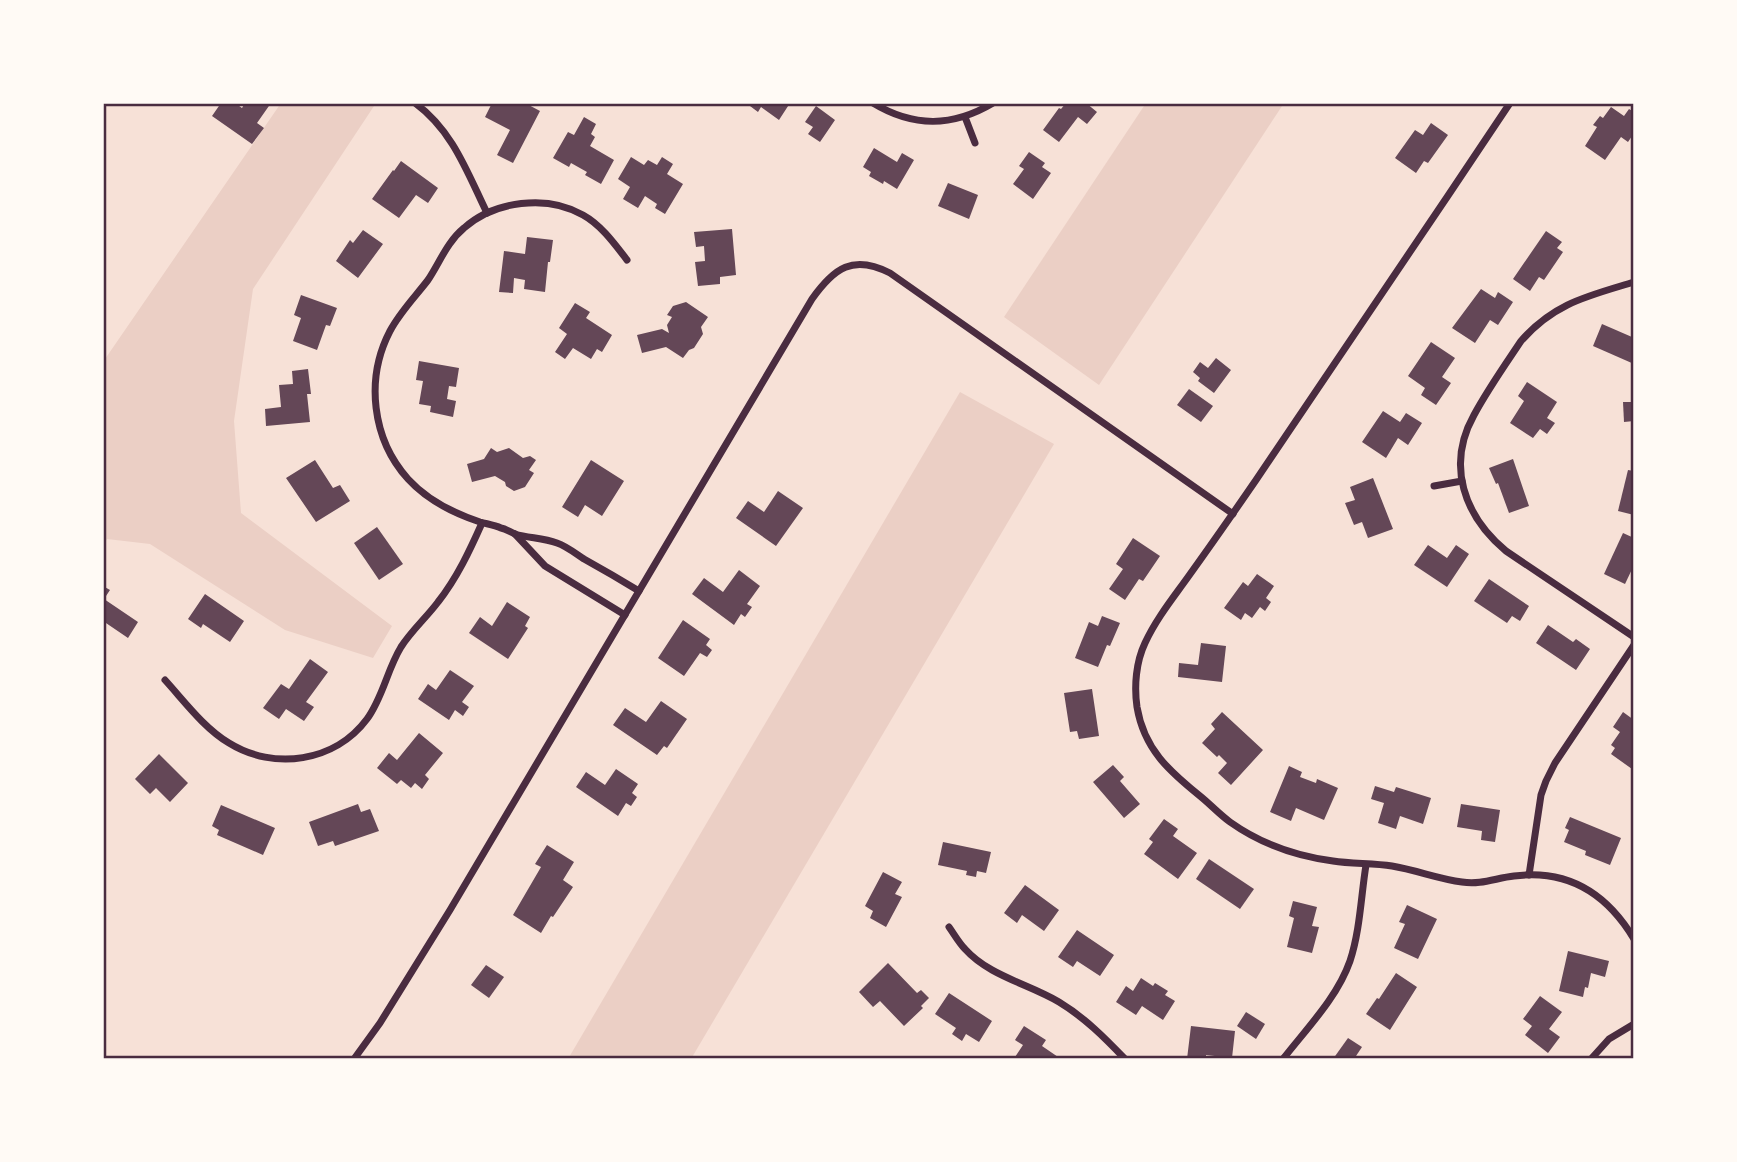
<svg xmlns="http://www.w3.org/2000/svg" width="1737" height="1162" font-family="Lora,serif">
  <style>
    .green { fill: #ebcfc5 }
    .building { fill: #644757 }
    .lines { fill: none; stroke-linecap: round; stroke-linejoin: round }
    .minor { stroke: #4a2c40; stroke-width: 7 }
    .neatline { fill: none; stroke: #4a2c40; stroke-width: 2.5 }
  </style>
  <rect width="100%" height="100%" fill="#f7e1d7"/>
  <g class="green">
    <path d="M281,103h95l-123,186 -19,132 7,92 151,113 -19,32 -88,-28 -135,-86 -43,-5 -4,6v-183z"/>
    <path d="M1146,103h138l-185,282 -95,-68z"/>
    <path d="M960,392l94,52 -363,615h-123z"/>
  </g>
  <g class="building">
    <path d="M221,103h14l7,5 3,-5h26l-14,20 7,5 -12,16 -40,-28z"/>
    <path d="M492,103l26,2 7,-2 15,8 -27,52 -16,-8 13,-25 -25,-13z"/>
    <path d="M746,103h44l-11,17 -18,-13 -3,5z"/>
    <path d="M1066,103h20l11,9 -10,12 -9,-7 -19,25 -16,-12 16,-22 2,1z"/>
    <path d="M816,106l19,14 -15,22 -12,-8 5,-7 -8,-5z"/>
    <path d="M1611,107l13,9 5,-7 5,3v21l-6,9 -7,-5 -16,23 -20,-14 12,-19 -4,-2 7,-9 3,2z"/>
    <path d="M584,117l12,7 -5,10 4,3 -5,9 24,14 -13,24 -16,-9 2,-3 -16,-9 -2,4 -16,-9 15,-26 6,3z"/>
    <path d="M1431,123l17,12 -20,28 -4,-2 -8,12 -21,-15 20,-28 8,5z"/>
    <path d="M874,148l23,14 5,-9 12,7 -17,29 -13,-8 -1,3 -14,-8 2,-4 -8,-5z"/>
    <path d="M1029,152l16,11 -3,4 9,6 -18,26 -20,-15 11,-15 -5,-3z"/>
    <path d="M631,157l13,8 4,-5 9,5 5,-8 11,7 -6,10 16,10 -18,30 -10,-6 2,-4 -12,-8 -7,12 -15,-9 7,-12 -12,-8z"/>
    <path d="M401,161l37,27 -10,15 -12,-8 -17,23 -27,-19 21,-29 1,1z"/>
    <path d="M948,183l30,12 -9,24 -31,-13z"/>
    <path d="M732,229l4,46 -16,2v7l-22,2 -3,-24 10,-1 -1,-15 -8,1 -2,-15z"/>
    <path d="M363,230l20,14 -25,34 -22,-17 14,-21 3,3z"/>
    <path d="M1546,231l16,11 -5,6 6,4 -19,28 -5,-3 -9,14 -17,-12z"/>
    <path d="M527,237l26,3 -3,22h-2l-3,30 -21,-3 1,-9 -11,-2 -1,15 -14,-1 5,-41 21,3z"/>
    <path d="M1481,289l14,9 3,-6 15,10 -15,23 -8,-5 -15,23 -23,-15z"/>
    <path d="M301,295l36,13 -7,18 -4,-1 -9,25 -24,-9 8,-23 -7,-3z"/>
    <path d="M686,302l22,15 -7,10 2,7 -9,14 -5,2 -6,8 -17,-11 -24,6 -5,-18 25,-6 7,4 -2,-8 5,-8 -5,-2 6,-9z"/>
    <path d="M575,303l15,9 -4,6 26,17 -10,17 -5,-3 -6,10 -18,-11 -8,11 -10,-7 12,-18 -8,-6z"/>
    <path d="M1602,324l30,13 2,2v25l-41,-18z"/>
    <path d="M1431,342l24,16 -13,19 9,6 -15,22 -15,-10 4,-7 -17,-12z"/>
    <path d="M1216,358l15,12 -17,23 -16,-12 2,-3 -7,-6 7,-10 8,6z"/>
    <path d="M419,361l40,7 -3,19 -7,-1 -2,13 9,2 -3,16 -23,-5 1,-6 -12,-2 4,-23 -7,-1z"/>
    <path d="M308,369l3,25h-4l3,28 -44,4 -1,-17 16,-2 -2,-22 14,-1 -1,-13z"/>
    <path d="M1527,382l30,20 -10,16 8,5 -8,11 -7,-5 -7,9 -23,-15 14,-22 -6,-5z"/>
    <path d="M1189,389l24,17 -12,16 -24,-17z"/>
    <path d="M1623,402h11v19l-10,1z"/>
    <path d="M1383,411l17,11 6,-9 16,10 -14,22 -10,-7 -12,20 -24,-16z"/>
    <path d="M491,448l6,4 12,-4 14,10 7,-2 6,4 -7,10 5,3 -9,14 -11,4 -8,-5 -1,-4 -10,-6 -23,6 -5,-18 17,-5z"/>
    <path d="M1513,459l16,47 -20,7 -11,-30 -2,1 -7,-16z"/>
    <path d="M315,460l18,28 7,-3 10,16 -34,21 -30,-44z"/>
    <path d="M591,460l33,21 -22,35 -17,-11 -7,12 -16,-10z"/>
    <path d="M1628,470l6,1v44l-16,-4z"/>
    <path d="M1373,478l20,51 -25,9 -6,-16 -8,3 -9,-22 10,-3 -5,-13z"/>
    <path d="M778,491l25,17 -27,38 -40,-28 12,-17 16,11z"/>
    <path d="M377,527l26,37 -24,16 -25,-37z"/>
    <path d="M1623,533l11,5v27l-9,19 -21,-10z"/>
    <path d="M1133,538l27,18 -17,25 -4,-2 -14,21 -16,-11 14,-20 -7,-5z"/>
    <path d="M1428,545l19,13 9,-13 13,9 -22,33 -33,-22z"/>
    <path d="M739,570l21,16 -13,18 5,3 -7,10 -4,-3 -7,11 -42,-31 12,-16 19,14z"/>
    <path d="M1257,574l17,12 -8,12 5,4 -6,9 -5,-4 -8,11 -7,-5 -4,7 -17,-12 19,-26 5,4z"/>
    <path d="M1489,579l40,27 -9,15 -8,-5 -5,7 -33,-22z"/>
    <path d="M103,586l7,4 -6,9 34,23 -10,16 -25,-17z"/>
    <path d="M205,594l39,27 -14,21 -27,-18 -2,4 -13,-9z"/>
    <path d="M507,602l23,15 -5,9 3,2 -20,31 -39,-26 11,-16 12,9z"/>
    <path d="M1102,616l18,7 -10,23 -3,-1 -9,22 -23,-9 14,-36 9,4z"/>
    <path d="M683,620l27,19 -4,6 6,5 -5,7 -7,-4 -16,23 -26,-18z"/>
    <path d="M1548,625l25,17 3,-3 14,10 -14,21 -40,-27z"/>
    <path d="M1201,643l25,3 -4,36 -44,-5 1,-14 19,2z"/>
    <path d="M310,659l18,13 -22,30 8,5 -10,14 -18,-12 -7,10 -16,-11 18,-24 8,5z"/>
    <path d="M450,670l24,16 -12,16 7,5 -6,9 -8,-6 -6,10 -31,-21 10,-15 8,6z"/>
    <path d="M1092,689l7,47 -20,3 -2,-8 -7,1 -6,-39z"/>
    <path d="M661,701l26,18 -20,29 -3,-2 -7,9 -44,-30 12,-17 21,14z"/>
    <path d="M1222,712l41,38 -32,35 -13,-12 9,-10 -8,-8 -2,2 -15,-14 13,-14 -4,-5z"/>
    <path d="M1623,712l11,8v46l-2,3 -21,-15 4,-6 -4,-3 9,-13 -7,-5z"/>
    <path d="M419,733l24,20 -18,22 4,4 -7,10 -7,-6 -4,5 -10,-8 -4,4 -20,-16 12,-15 8,7z"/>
    <path d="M159,754l29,29 -18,19 -14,-14 -6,6 -15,-15z"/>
    <path d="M1113,765l11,12 -4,4 20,23 -16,14 -31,-36z"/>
    <path d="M1289,766l13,6 -2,5 16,6 1,-4 21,9 -14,32 -28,-12 -5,13 -21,-9z"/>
    <path d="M616,769l22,15 -6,9 5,4 -6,9 -5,-3 -8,13 -42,-29 10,-15 19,13z"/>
    <path d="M1375,786l19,6 2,-5 35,11 -8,26 -23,-8 -4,13 -18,-6 6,-20 -13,-4z"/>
    <path d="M358,804l3,8 9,-3 9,22 -44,15 -2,-5 -15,5 -9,-24z"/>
    <path d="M1461,804l39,6 -5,32 -14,-2 1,-9 -25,-4z"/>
    <path d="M221,805l54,23 -12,27 -46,-20 2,-5 -7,-4z"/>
    <path d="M1570,817l51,21 -11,27 -25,-10 1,-4 -22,-9 5,-12 -4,-2z"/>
    <path d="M1164,819l14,10 -5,7 24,17 -19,26 -34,-25 9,-12 -4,-3z"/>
    <path d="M943,842l48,10 -5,21 -9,-2 -1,6 -10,-2 1,-4 -29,-6z"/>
    <path d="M547,845l27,17 -11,18 10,7 -20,30 -2,-1 -10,17 -28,-18 28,-48 -6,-3z"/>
    <path d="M1209,859l45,30 -14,20 -44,-30z"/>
    <path d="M883,872l19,10 -7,12 7,3 -16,30 -16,-9 3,-7 -8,-5z"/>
    <path d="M1025,885l34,25 -15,21 -22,-16 -5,8 -13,-10z"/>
    <path d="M1293,901l24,6 -5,19 7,1 -7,26 -25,-6 7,-29 -5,-2z"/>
    <path d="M1407,905l30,14 -19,40 -24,-11 11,-24 -6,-2z"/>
    <path d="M1077,930l37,25 -14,21 -23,-15 -4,6 -15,-10z"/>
    <path d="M1568,951l41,10 -4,16 -14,-4 -3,15 -3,-1 -2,10 -24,-6z"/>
    <path d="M888,963l29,30 4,-3 8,8 -8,8 2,2 -19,18 -24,-25 -7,6 -14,-15z"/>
    <path d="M486,965l18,12 -15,21 -18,-13z"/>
    <path d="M1396,973l21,14 -27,43 -24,-16 11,-16 2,1z"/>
    <path d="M1141,978l12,8 2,-3 13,8 -3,4 10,6 -12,19 -21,-14 -6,9 -20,-13 10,-16 7,5z"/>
    <path d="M949,993l43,28 -13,21 -13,-8 -4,7 -10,-7 4,-6 -21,-14z"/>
    <path d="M1540,996l22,16 -13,17 11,8 -12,16 -23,-18 7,-9 -9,-7z"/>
    <path d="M1246,1012l19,12 -9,15 -19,-13z"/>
    <path d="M1024,1026l22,14 -4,6 19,13h-43l-3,-2 8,-12 -8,-5z"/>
    <path d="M1191,1026l44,5 -3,27 -26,-3v4h-19z"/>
    <path d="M1348,1038l14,9 -8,12h-21z"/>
  </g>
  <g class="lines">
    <g class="minor">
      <path d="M415,103c38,28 52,69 72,110"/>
      <path d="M873,103c41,25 80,24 120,0"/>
      <path d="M1510,103c-84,126 -169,251 -254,377 -22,32 -45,65 -68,97 -15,21 -32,42 -43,66 -9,19 -11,43 -8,64 7,42 32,64 63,89 10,8 19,18 30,26 31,22 65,34 103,39 19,3 40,2 59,5 24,4 47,13 70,16 19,3 34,-4 52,-6 54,-7 93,18 120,63"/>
      <path d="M965,117l10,26"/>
      <path d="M627,260c-13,-17 -26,-35 -44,-45 -36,-21 -89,-14 -119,13 -17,14 -24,34 -36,52 -13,17 -28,32 -38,51 -25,48 -18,108 18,148 20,22 45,34 72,43 7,2 14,3 21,6 5,1 9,4 14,6 13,4 28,4 42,9 9,3 18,10 27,16 18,10 37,21 55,32"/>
      <path d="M1634,282c-46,14 -80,21 -113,59 -16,24 -33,48 -47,74 -28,50 -10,101 32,136l128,86"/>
      <path d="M1434,486l28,-5"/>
      <path d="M515,534l30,32 80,49"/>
      <path d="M165,680c20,22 39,48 64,63 45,28 106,19 138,-24 16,-22 20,-49 34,-72 11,-17 25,-29 37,-45 19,-24 32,-52 44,-79"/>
      <path d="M1529,875l12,-80 5,-14 9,-18 79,-118"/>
      <path d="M949,927c5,7 10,16 16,22 24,27 64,35 94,53 25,15 46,36 66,57"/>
      <path d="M354,1059l26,-36 70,-113 362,-611c22,-31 41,-45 78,-26l343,241"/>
      <path d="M1283,1059c24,-31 54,-61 67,-98 10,-30 11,-65 16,-96"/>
      <path d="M1591,1059l18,-20 25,-15"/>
    </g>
  </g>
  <rect width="1737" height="1162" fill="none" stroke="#fffaf5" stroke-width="210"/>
  <rect x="105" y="105" width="1527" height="952" class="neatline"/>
</svg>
